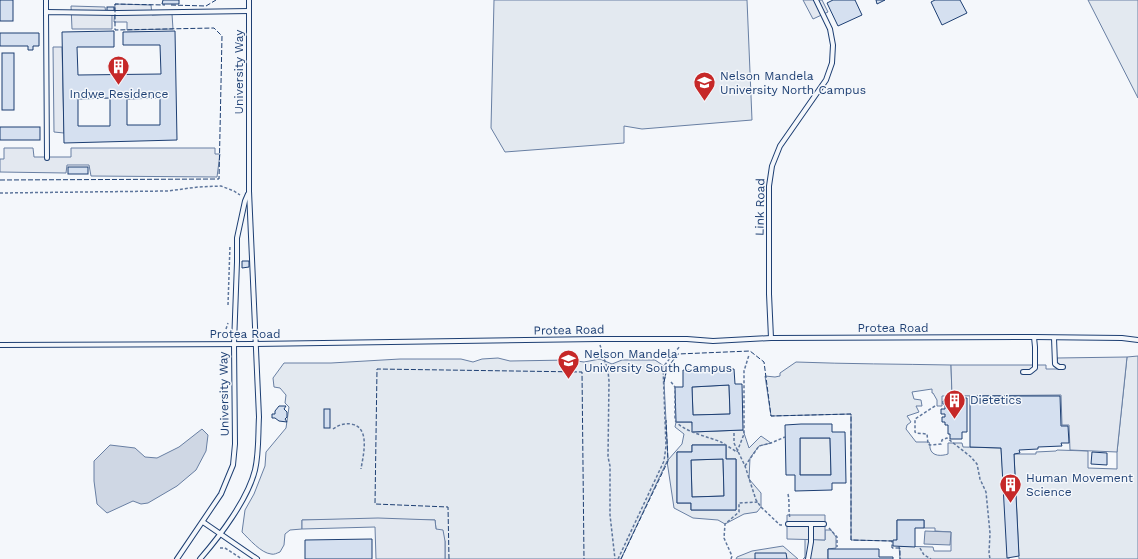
<svg xmlns="http://www.w3.org/2000/svg" width="1138" height="559" font-family="'Work Sans',sans-serif">
  <style>
    .green { fill: #e3e9f0; stroke: #687fa3; fill-rule: evenodd }
    .parking { fill: #e3e8f0; stroke: #687fa3 }
    .water { fill: #cfd7e4; stroke: #687fa3 }
    .building { fill: #d5e0f0; stroke: #1d3f73; fill-rule: evenodd }
    .lines { fill: none; stroke-linecap: round; stroke-linejoin: round }
    .lane-casing { stroke: #1d3f73; stroke-width: 6 }
    .path { stroke: #5e769c; stroke-width: 1.5; stroke-dasharray: 3 2; stroke-linecap: butt }
    .lane { stroke: #f4f7fb; stroke-width: 4 }
    .fence { stroke: #1d3f73; stroke-width: 1; stroke-dasharray: 5 2; stroke-linecap: butt }
    .labels { text-anchor: middle; dominant-baseline: central; stroke-width: 3; stroke-linejoin: round; paint-order: stroke }
    .street-label { font-size: 12px; fill: #1d3f73; stroke: #f4f7fb }
    .poi-label { font-size: 12px; fill: #1d3f73; stroke: #f4f7fb; text-anchor: start }
  </style>
  <rect width="100%" height="100%" fill="#f4f7fb"/>
  <g class="green">
    <path d="M494,0h253l5,120 -110,9 -18,-3v17l-119,9 -14,-24z"/>
    <path d="M1088,0h50v98z"/>
    <path d="M1138,356v203h-119l-5,-105h22v-2l20,-1 1,-1 31,1v17l29,1v-17l10,-95z"/>
    <path d="M498,358l12,3 59,-1 15,2 16,-3 12,5 10,-4h33l12,8 -3,14 4,78 14,-16 2,-10 -9,-7 1,-5h16l1,10 50,-2 6,18 12,-12 10,7 -12,3 -9,12 -1,21 12,14v14l-4,5 -13,2 -19,10 -7,-4 -25,-2 -19,-10 -7,-47 -46,98h-176v-18l-9,-12 -1,-9h-133v9l-12,1 -5,4 -1,11 -4,7c-3,1 -6,3 -9,2 -10,-1 -22,-15 -29,-22l3,-22 9,-16 11,-28 1,-14 20,-24 3,-21 -4,-4 1,-8 -6,-7 -6,-1 -1,-9 11,-15h47l69,-4h61l12,3 9,-3zM692,445h34v14h10v51h-45v-7h-14v-51h15z"/>
    <path d="M796,362c52,2 103,2 155,3l1,31h-10v10h-5v-6l-4,-7h-1v-4l-20,3 2,7 7,1 1,6h-6l3,6 -12,4 4,6 -4,3 -1,4 10,13h13c1,2 1,4 1,6 2,9 12,8 18,6v-11h14l1,4 38,1 8,111h-109l-1,-13 34,1 1,4h17v-19l-16,-1v-3h-11v-8h-27v20l-5,1 -41,-1v-126l-80,2 -6,-40 10,1 5,-1v-3z"/>
    <path d="M729,385l1,29 -37,1 -1,-28z"/>
    <path d="M800,438h30l1,37h-31z"/>
    <path d="M723,459l1,37 -32,1 -1,-37z"/>
    <path d="M825,530h6l5,7v11l-8,1v10h-25l2,-2v-18l20,1z"/>
    <path d="M783,546l15,13h-62l1,-2 15,-6z"/>
  </g>
  <g class="parking">
    <path d="M803,0h19l6,12 -15,7z"/>
    <path d="M115,4l36,1 1,10 20,-1 1,15 -46,1v-8h-13z"/>
    <path d="M71,6l34,1 1,7h6v15h-40z"/>
    <path d="M53,47h9l2,86 -10,-1z"/>
    <path d="M4,148h29l1,9h37v-9h144v6h5l-3,23 -126,-1 -2,-11h-22l-1,8 -66,-1v-13h4z"/>
    <path d="M1127,357l-10,95 -47,-2 -1,-25h-7l-1,-30 -109,1 -1,-31h95v4h11v-11z"/>
    <path d="M787,515h38v25l-38,-1z"/>
    <path d="M378,518l57,2 1,9 7,1 2,11v18h-69l-1,-32 -73,2v-9z"/>
  </g>
  <g class="water">
    <path d="M202,429l6,6 -2,16 -10,19 -19,16 -29,17 -7,1 -8,-3 -26,12 -10,-9 -3,-23v-20l16,-16 25,3 10,9 12,1 22,-11z"/>
    <path d="M925,531l26,1 -1,13 -26,-1z"/>
  </g>
  <g class="building">
    <rect x="0" y="0" width="13" height="21"/>
    <path d="M163,0h16v4h-17z"/>
    <path d="M833,0h22l7,15 -24,11 -11,-23z"/>
    <path d="M876,0h9l-8,4z"/>
    <path d="M935,0h25l7,13 -25,12 -11,-23z"/>
    <rect x="107" y="7" width="7" height="6"/>
    <path d="M114,31v16h-37l1,28 83,-1 -1,-29h-37v-13l52,-1 2,109 -113,3 -2,-111zM110,98v28h-32v-27zM160,98v27h-33v-26z"/>
    <path d="M0,33h39v13h-6v4h-5v-4h-28z"/>
    <rect x="2" y="53" width="12" height="57"/>
    <rect x="0" y="127" width="40" height="13"/>
    <rect x="68" y="167" width="20" height="7"/>
    <path d="M242,261h7v6l-7,1z"/>
    <path d="M734,369l1,15h7l1,46 -51,2v-10h-16l-1,-35h8v-17zM729,385l1,29 -37,1 -1,-28z"/>
    <path d="M970,396h90l1,30h7l1,17h-8l1,3 -24,1v2l-19,1 1,3 -6,1 5,102 -12,2 -6,-110 -31,-1z"/>
    <path d="M948,398h19v34h-5v7h-12v-5h-2v-9h-3v-3h-3v-5h3v-3h-4v-5h4v-5h-2v-3h5z"/>
    <path d="M279,406h7l-2,3 3,3v5l-2,2 2,3 -8,-1 -4,-3h-3v-4h3v-3z"/>
    <rect x="324" y="409" width="6" height="19"/>
    <path d="M801,424h31v8h13l1,51h-14v7l-37,1v-16h-9l-1,-50zM800,438h30l1,37h-31z"/>
    <path d="M692,445h34v14h10v51h-45v-7h-14v-51h15zM723,459l1,37 -32,1 -1,-37z"/>
    <path d="M1092,452l15,1v12l-16,-1z"/>
    <path d="M897,520h27v8h-9v19l-22,-1v-6h4z"/>
    <path d="M372,539v20h-67v-19z"/>
    <path d="M828,549h51v8h14v2h-65z"/>
    <path d="M755,553h31l1,6h-32z"/>
  </g>
  <g class="lines">
    <defs>
      <g id="lane">
        <path d="M46,0v12"/>
        <path d="M47,158l-1,-146 72,1 131,-2"/>
        <path d="M771,338l-2,-44v-108l3,-20 8,-20 46,-66 6,-17 1,-18 -3,-16 -14,-29"/>
        <path d="M1054,338l1,26 4,3h4"/>
        <path d="M0,345l255,-1 343,-5h89l26,2 58,-3 263,-1 88,1 16,2"/>
        <path d="M1023,372h7l5,-4v-21l-1,-10"/>
        <path d="M203,522l54,37"/>
        <path d="M788,524h36"/>
        <path d="M177,559l44,-65 12,-29 2,-21 -1,-100 3,-82v-24l8,-37 3,-7"/>
        <path d="M200,559c20,-23 48,-60 55,-89 4,-17 3,-36 4,-53l-10,-226v-191"/>
        <path d="M808,559l3,-17v-18"/>
      </g>
    </defs>
    <use href="#lane" class="lane-casing"/>
    <g class="path">
      <path d="M0,193l168,-2 30,-4 23,-1 13,5 6,4"/>
      <path d="M228,305l2,-60"/>
      <path d="M226,329l2,-6"/>
      <path d="M600,345l8,26 1,10 -1,76 2,9v49l5,44"/>
      <path d="M671,382l4,5v33c6,11 34,17 46,22 5,3 11,7 16,10"/>
      <path d="M935,406l-20,13v13l1,1 11,1 1,10 2,1 11,-1 1,-4 5,-2 24,19 6,7 3,15 6,13 4,41 -1,20 1,6"/>
      <path d="M333,429c6,-4 11,-6 18,-5 20,3 12,32 10,45"/>
      <path d="M734,433v10l11,23 11,34 5,7 19,18h2"/>
      <path d="M737,452l7,-18v-63l5,-16"/>
      <path d="M745,466l14,-20 12,-3 14,-6"/>
      <path d="M788,494c2,9 0,16 2,24"/>
      <path d="M829,528l8,9v10"/>
      <path d="M220,548h5l17,11"/>
      <path d="M920,548l4,7 7,4"/>
      <path d="M618,559l46,-98 2,-15 -3,-79 17,-21"/>
      <path d="M731,559l1,-3 -8,-18 1,-14 14,-12v-9l19,-1"/>
    </g>
    <use href="#lane" class="lane"/>
    <g class="fence">
      <path d="M171,5l35,1 10,-6"/>
      <path d="M0,180l219,-1 3,-143 -8,-8 -99,2v-26l50,1"/>
      <path d="M664,382l3,-14 11,-14 72,-3 14,11 7,54 80,-2v126l41,1v7h8v11"/>
      <path d="M449,559l-1,-52 -73,-3 2,-135 205,3 2,187"/>
      <path d="M621,559l47,-98 -2,-41"/>
    </g>
  </g>
  <defs>
    <symbol id="building-pin" viewBox="-11 -11 22 30"><path d="M0 17L-7.5 6A9.5 9.5 0 1 1 7.5 6Z" fill="#c62828" stroke="#f4f7fb"/><path d="M-4-6H4V6H1V3H-1V6H-4ZM-2.5-4.3h1.7v1.8h-1.7ZM.8-4.3h1.7v1.8H.8ZM-2.5-1h1.7V.8h-1.7ZM.8-1h1.7V.8H.8Z" fill="#fff"/></symbol>
    <symbol id="university-pin" viewBox="-11 -11 22 30"><path d="M0 17L-7.5 6A9.5 9.5 0 1 1 7.5 6Z" fill="#c62828" stroke="#f4f7fb"/><path d="M0-5L7-2L0 1L-7-2ZM-4 1L0 2.5L4 1V4Q0 6-4 4Z" fill="#fff"/></symbol>
  </defs>
  <g fill-rule="evenodd">
    <use href="#building-pin" x="106" y="54" width="25" height="34"/>
    <use href="#university-pin" x="692" y="70" width="25" height="34"/>
    <use href="#university-pin" x="556" y="348" width="25" height="34"/>
    <use href="#building-pin" x="942" y="388" width="25" height="34"/>
    <use href="#building-pin" x="998" y="472" width="25" height="34"/>
  </g>
  <g class="labels">
    <g class="street-label">
      <text transform="translate(239 72) rotate(-90)">University Way</text>
      <text transform="translate(760 207) rotate(-89)">Link Road</text>
      <text x="893" y="328">Protea Road</text>
      <text transform="translate(569 330) rotate(-1)">Protea Road</text>
      <text x="245" y="334">Protea Road</text>
      <text transform="translate(224 394) rotate(-91)">University Way</text>
    </g>
    <g class="poi-label">
      <text x="720" y="76">Nelson Mandela<tspan x="720" dy="14">University North Campus</tspan></text>
      <text x="119" y="94" text-anchor="middle">Indwe Residence</text>
      <text x="584" y="354">Nelson Mandela<tspan x="584" dy="14">University South Campus</tspan></text>
      <text x="970" y="400">Dietetics</text>
      <text x="1026" y="478">Human Movement<tspan x="1026" dy="14">Science</tspan></text>
    </g>
  </g>
</svg>
